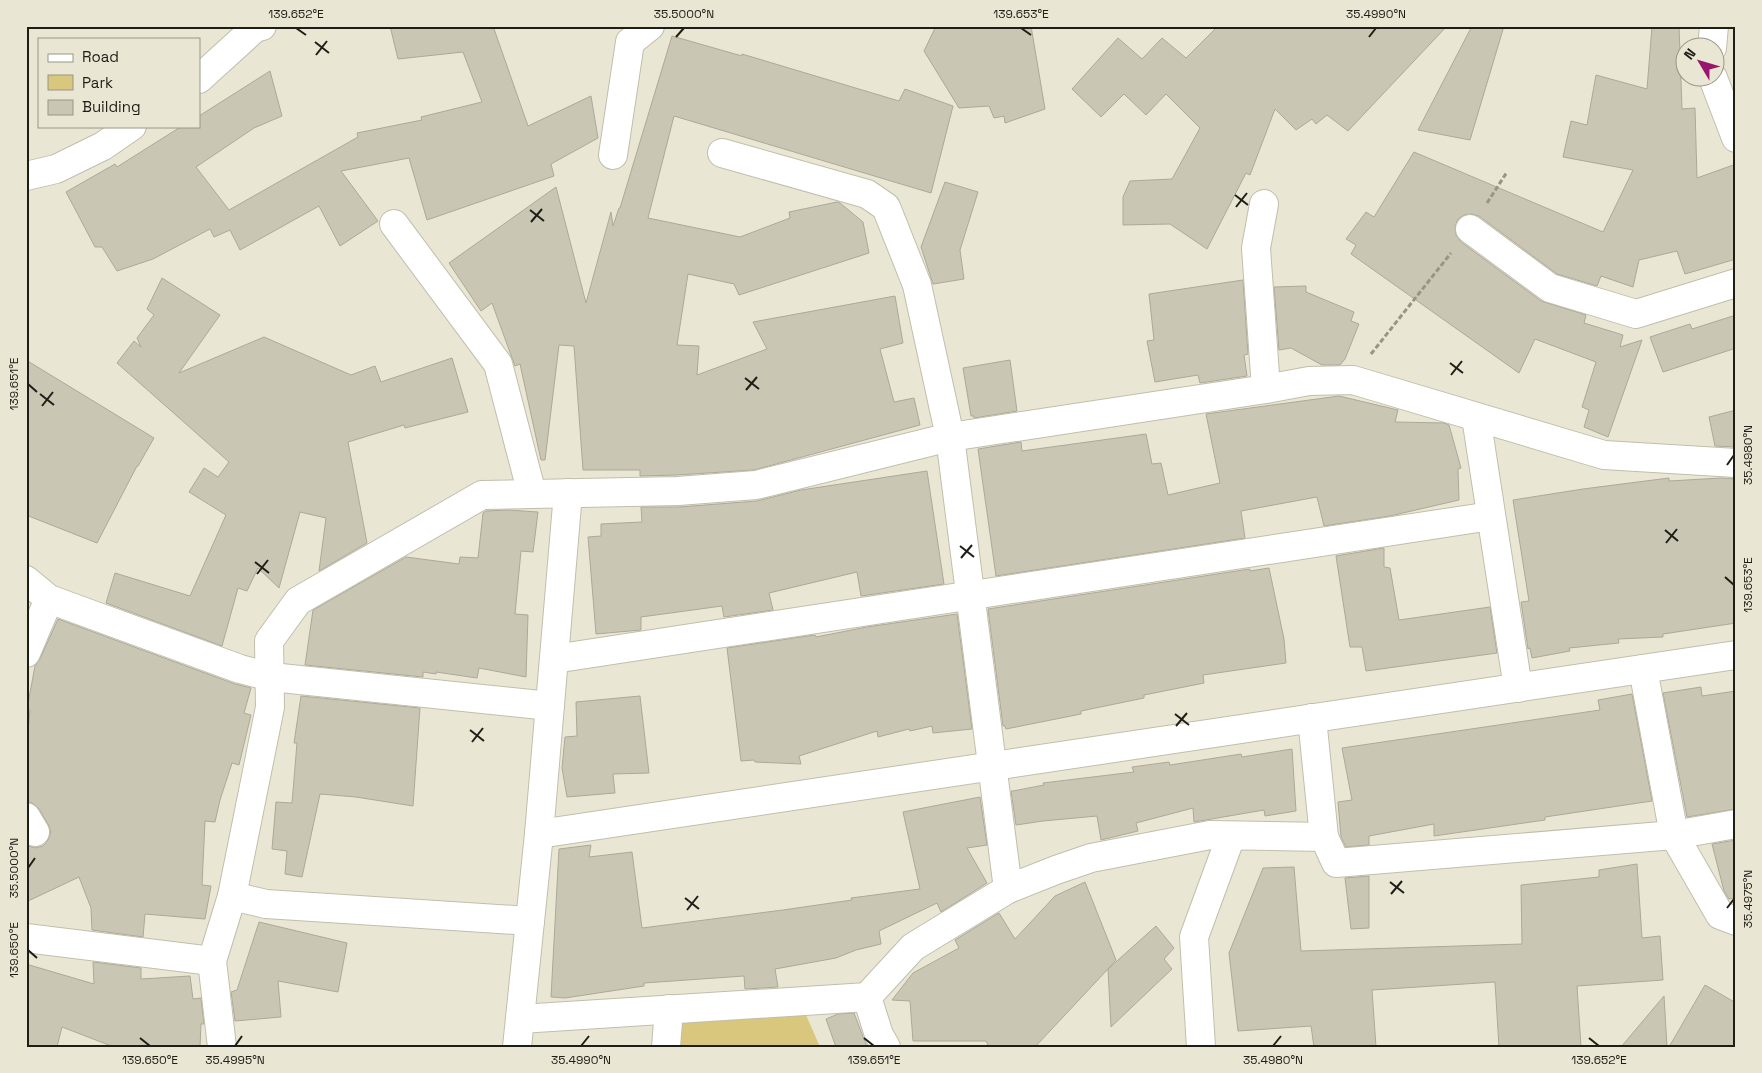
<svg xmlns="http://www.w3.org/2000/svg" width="1762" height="1073" font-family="'Space Grotesk',sans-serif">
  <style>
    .green { fill: #d9c77d }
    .building { fill: #cac6b4; stroke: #ada998 }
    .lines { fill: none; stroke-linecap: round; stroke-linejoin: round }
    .minor-casing { stroke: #c2bead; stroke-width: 30 }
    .path { stroke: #989588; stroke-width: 3; stroke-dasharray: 5 2.5; stroke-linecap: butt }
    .minor { stroke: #fff; stroke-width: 28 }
    .ticks { fill: none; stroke: #1e1d16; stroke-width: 2 }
    .neatline { fill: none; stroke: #1e1d16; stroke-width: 2 }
    .ticks-label { font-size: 12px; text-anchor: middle; fill: #1e1d16 }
  </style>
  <rect width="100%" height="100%" fill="#eae6d4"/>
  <path class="green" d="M806,1015l14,32h-147l2,-30z"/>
  <g class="building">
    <path d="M390,26h103l35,100 63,-30 7,42 -47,26 3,12 -127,44 -18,-62 -68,13 37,50 -38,25 -21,-40 -79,44 -10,-20 -16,7 -4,-8 -57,30 -36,12 -15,-24h-7l-29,-55 49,-28 2,3 65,-41h17v-10l71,-45 12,45 -28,12 -58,39 33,43 129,-73 -1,-4 65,-13 -1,-3 61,-15 -19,-50 -65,7z"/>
    <path d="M936,26h95l14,83 -40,14 -1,-7 -10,2 -5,-12 -30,2 -35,-57z"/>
    <path d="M1218,26l87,2 2,-2h140l-99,105 -21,-16 -11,9 -4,-5 -16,11 -21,-21 -25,66 -4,-2 -39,76 -37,-25 -47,1v-28l7,-16 42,-2 28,-51 -34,-34 -20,21 -22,-21 -23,23 -29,-28 46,-51 24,21 20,-21 24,20z"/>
    <path d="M1472,26h32l-34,114 -52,-10z"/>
    <path d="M1652,26h27l3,83 13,-1 2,70 39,-14v95l-51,15 -8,-23 -38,9 -6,27 -32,-11 -4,10 -40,-12 -78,-58 -7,-2 -8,1 -6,4 -3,8 1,8 5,7 80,59 45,14 -2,8 39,12 -3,12 22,-7 -34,97 -24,-10 5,-17 -7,-3 14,-45 -61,-23 -16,34 -168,-119 5,-9 -10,-6 20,-27 8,5 40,-65 189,80 30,-62 -70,-13 8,-36 16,4 9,-50 51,14z"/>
    <path d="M672,36l70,20v-2l157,47 6,-12 48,17 -22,87 -257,-77 -26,102 92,19 50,-19 -1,-6 48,-10 3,1 23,19 6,31 -130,42 -5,-11 -46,-10 -11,71 22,1 -2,29 70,-26 -14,-27 142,-26 8,47 -23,6 14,53 20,-4 6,27 -166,45 -77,5 -37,1v-6h-57l-9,-124 -15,-1 -14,115h-4l-21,-96 -5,2 -23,-63 -11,8 -32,-48 107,-76 30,116 25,-91 2,14 6,-18h1z"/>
    <path d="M945,182l33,10 -18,58 4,29 -31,5 -12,-37z"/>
    <path d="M162,278l58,37 -41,58 85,-36 87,38 24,-9 6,16 71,-24 16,54 -63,16 -1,-3 -56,17 19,101 -48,28 7,-53 -26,-6 -21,76 -21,-20 -11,23 -9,-3 -16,58 -116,-43 9,-30 75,23 36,-81 -37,-23 15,-24 14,9 11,-15 -112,-99 17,-22 7,6 -4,-9 17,-23 -7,-6z"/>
    <path d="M1243,280l5,74 -4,1 3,21 -47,7 -2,-8 -43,7 -8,-41 7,-1 -5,-46z"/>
    <path d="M1306,286v6l48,20 -3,9 8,3 -14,35 -5,6h-18l-31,-17 -12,2 -5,-63z"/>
    <path d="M1736,315v33l-73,24 -13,-35 40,-13 2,5z"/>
    <path d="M26,360l128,78 -16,28h-1l-40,77 -71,-28z"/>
    <path d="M1010,360l7,51 -43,7v-2h-3l-8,-48z"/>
    <path d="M1339,396l59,14 -3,12 49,1 5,2 12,43 -3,1 1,31 -69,16 -66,10 -7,-29 -76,14 4,27 -249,38 -18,-127 43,-7 1,9 124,-17 6,30 9,-1 7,32 52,-12 -14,-69z"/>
    <path d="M1736,410v37l-21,-1 -6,-29z"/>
    <path d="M927,471l17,113 -83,12 -4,-24 -88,21 4,17 -49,7 -2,-11 -81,11v13l-45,4 -8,-97 13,-1v-12l41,-2 -1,-15h38l78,-6 44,-11z"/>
    <path d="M1669,478v3l52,-3 15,1v144l-73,11v3l-45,2 1,4 -50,5 1,3 -38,7 -2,-10 -2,1 -7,-47 8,-1 -16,-101 70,-11z"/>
    <path d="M509,510l29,2 -5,40 -12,-1 -6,63 13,1 -2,62 -47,-9 -2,10 -41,-6v2l-13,-2v5l-118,-12 8,-55 93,-53 53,7 1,-7 18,1 5,-45 3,-2z"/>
    <path d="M1384,548v19l6,1 9,52 91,-13 7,46 -131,18 -4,-24h-12l-14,-91z"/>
    <path d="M1269,568l15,71 2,24 -83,12 1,8 -60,12v3l-63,13v3l-75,15 -1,-3h-2l-15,-117 262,-40v2z"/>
    <path d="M957,614l15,115 -39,4 -1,-7 -22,5 -1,-2 -31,8 -1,-6 -78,25 2,8 -46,-2 -1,-2 -13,1 -14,-113 88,-13 1,2 51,-10z"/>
    <path d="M58,619l177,65 16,4 -7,25 7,2 -12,50 -7,-2 -12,37 -5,22 -10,-1 -3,64 9,1 -6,33 -60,-5 -2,23 -51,-7 -1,-22 -12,-31 -53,25v-57l9,3 8,-2 5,-6 3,-8 -3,-8 -9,-15 -5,-5 -8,-3v-50l4,-41 -3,-1 8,-43 5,-7z"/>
    <path d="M1701,687l1,9 34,-5v118l-49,8 -24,-124z"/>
    <path d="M1632,694l20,107 -107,16v3l-111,16v-12l-65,12v9l-23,2 -5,-10 -3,-35 14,-2 -10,-52 258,-38 -2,-10z"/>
    <path d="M301,696l119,12 -7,98 -57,-9 -36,-3 -18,83 -17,-3 2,-23 -15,-2 4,-47 16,1 5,-60h-3z"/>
    <path d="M640,696l9,77 -36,1 2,19 -48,4 -5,-29 3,-31 12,-1 -1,-34z"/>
    <path d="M1292,749l4,62 -31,5 -1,-6 -70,12 -1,-14 -57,15 2,8 -37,9 -4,-24 -54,5 -27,4 -5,-34h2l31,-6 -1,-2 91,-11 -2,-5 37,-5 1,3 71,-11 1,3z"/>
    <path d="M980,797l7,48 -20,3 20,35 -46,29 -4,-9 -58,28 2,13 -25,6 -20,8 -61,11 3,18 -33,2 -1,-13 -100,7v3l-79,12 -14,-1 8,-148 32,-4 -2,12 43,-5 10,76 141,-18 69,-10 -1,-2 69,-9 -17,-77z"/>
    <path d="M1736,840v58l-7,1 -5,-8 -12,-47z"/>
    <path d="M1637,864l5,74 18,-2 3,44 -86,6 4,61h-82l-4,-65 -123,8 4,57h-62l-3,-21 -73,5 -9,-78 34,-85 31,-1 7,84 221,-7 -1,-59 78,-8v-7z"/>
    <path d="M1369,876v52l-18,1 -6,-51z"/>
    <path d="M1085,882l31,78 -8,9 48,-43 18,22 -10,11 8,10 -61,58 -3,-58 -73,78h-46l-3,-6h-73l-3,-40 -18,-1 21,-27 46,-25 -4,-8 44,-27 16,26 40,-43z"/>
    <path d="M259,922l88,21 -9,49 -60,-11 3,36 -46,4 -4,-29 6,-2z"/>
    <path d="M93,962l48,6v11l49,-3 3,23 8,-1 3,26h-3l-1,23h-86l-52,-20 -5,20h-31v-83l68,20z"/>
    <path d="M1705,985l31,18v44h-67z"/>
    <path d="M1664,996l3,51h-46z"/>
    <path d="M854,1013l13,34h-31l-10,-28 12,-5z"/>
  </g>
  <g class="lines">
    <defs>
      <g id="minor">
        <path d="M1712,48l2,-22"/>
        <path d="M1713,78l23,60"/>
        <path d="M199,79l56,-51 7,-2"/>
        <path d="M722,153l145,41 19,13 31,78 33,152 58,452"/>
        <path d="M613,155l17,-113 20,-16"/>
        <path d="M26,176l30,-7 47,-23 29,-20"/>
        <path d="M1264,204l-8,44 10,141"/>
        <path d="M394,224l104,140 34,130"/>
        <path d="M1470,229l80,59 86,26 100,-31"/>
        <path d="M1476,417l42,271"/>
        <path d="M26,580l23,19 191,70 31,8 279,29"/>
        <path d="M26,653l23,-54"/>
        <path d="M554,659l937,-143"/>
        <path d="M1643,669l31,166 46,80 16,6"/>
        <path d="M1312,718l12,119 12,26 338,-28 62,-11"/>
        <path d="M26,817l9,15"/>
        <path d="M539,834l1197,-179"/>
        <path d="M232,896l34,8 264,17"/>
        <path d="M26,938l186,23"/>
        <path d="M867,997l12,38 7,12"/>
        <path d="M520,1019l347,-22 46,-50 95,-58 48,-19 35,-12 119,-23 114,2"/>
        <path d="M222,1047l-10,-86 20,-65 38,-189 -1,-66 29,-40 184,-106 196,-4 78,-6 194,-48 316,-48 43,-8 44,-1 251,75 132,8"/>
        <path d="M517,1047l22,-213 29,-341"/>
        <path d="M666,1047l3,-38"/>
        <path d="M1201,1047l-7,-110 37,-101"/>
      </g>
    </defs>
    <use href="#minor" class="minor-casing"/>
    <g class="path">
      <path d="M1487,203l20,-31"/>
      <path d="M1371,354l80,-101"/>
    </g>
    <use href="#minor" class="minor"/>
  </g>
  <path class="ticks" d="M296,28l10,7M1021,28l10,7M676,37l8,-9M1369,37l7,-9M315,42l14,11M316,55l11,-14M1235,195l13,10M1236,207l11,-14M530,210l14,11M531,222l11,-13M1450,363l13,10M1451,375l11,-14M745,378l14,11M28,384l9,8M746,390l11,-13M40,394l14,11M42,406l11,-14M1727,465l7,-10M1665,530l13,11M1666,543l11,-14M960,546l14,11M961,558l11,-13M255,562l14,11M257,574l11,-14M1725,577l9,8M1175,714l14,11M1176,726l11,-13M470,730l14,11M472,742l11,-14M28,868l7,-10M1390,882l14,11M1391,894l11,-13M685,898l14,11M1727,908l7,-9M687,910l11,-14M28,950l9,8M140,1038l10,8M864,1038l10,8M1589,1038l10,8M235,1046l7,-10M581,1046l8,-10M1273,1046l8,-10"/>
  <rect width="1762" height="1073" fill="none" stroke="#eae6d4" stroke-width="55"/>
  <rect x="38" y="38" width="162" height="90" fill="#eae6d4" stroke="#989688"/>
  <rect x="48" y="54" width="25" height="8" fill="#ffffff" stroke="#989688"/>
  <text x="82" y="62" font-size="15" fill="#1e1d16">Road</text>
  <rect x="48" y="75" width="25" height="15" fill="#d9c77d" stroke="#989688"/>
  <text x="82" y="88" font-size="15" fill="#1e1d16">Park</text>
  <rect x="48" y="100" width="25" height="15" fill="#cac6b4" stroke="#989688"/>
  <text x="82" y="112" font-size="15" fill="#1e1d16">Building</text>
  <g transform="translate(1700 62) rotate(308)"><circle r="24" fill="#eae6d4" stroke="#989688"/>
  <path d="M0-4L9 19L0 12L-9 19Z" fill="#98166d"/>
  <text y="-8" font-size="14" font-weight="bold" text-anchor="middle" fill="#1e1d16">N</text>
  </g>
  <rect x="28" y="28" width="1706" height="1018" class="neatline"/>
  <g class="ticks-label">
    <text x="296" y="18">139.652°E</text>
    <text x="684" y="18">35.5000°N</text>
    <text x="1021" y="18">139.653°E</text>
    <text x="1376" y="18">35.4990°N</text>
    <text transform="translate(14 384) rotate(-90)" y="4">139.651°E</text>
    <text transform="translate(1748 455) rotate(-90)" y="4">35.4980°N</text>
    <text transform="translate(1748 585) rotate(-90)" y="4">139.653°E</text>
    <text transform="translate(14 868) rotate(-90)" y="4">35.5000°N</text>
    <text transform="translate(1748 899) rotate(-90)" y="4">35.4975°N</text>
    <text transform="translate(14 950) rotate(-90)" y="4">139.650°E</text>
    <text x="150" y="1064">139.650°E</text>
    <text x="235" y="1064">35.4995°N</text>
    <text x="581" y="1064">35.4990°N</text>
    <text x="874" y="1064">139.651°E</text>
    <text x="1273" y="1064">35.4980°N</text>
    <text x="1599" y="1064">139.652°E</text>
  </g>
</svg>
